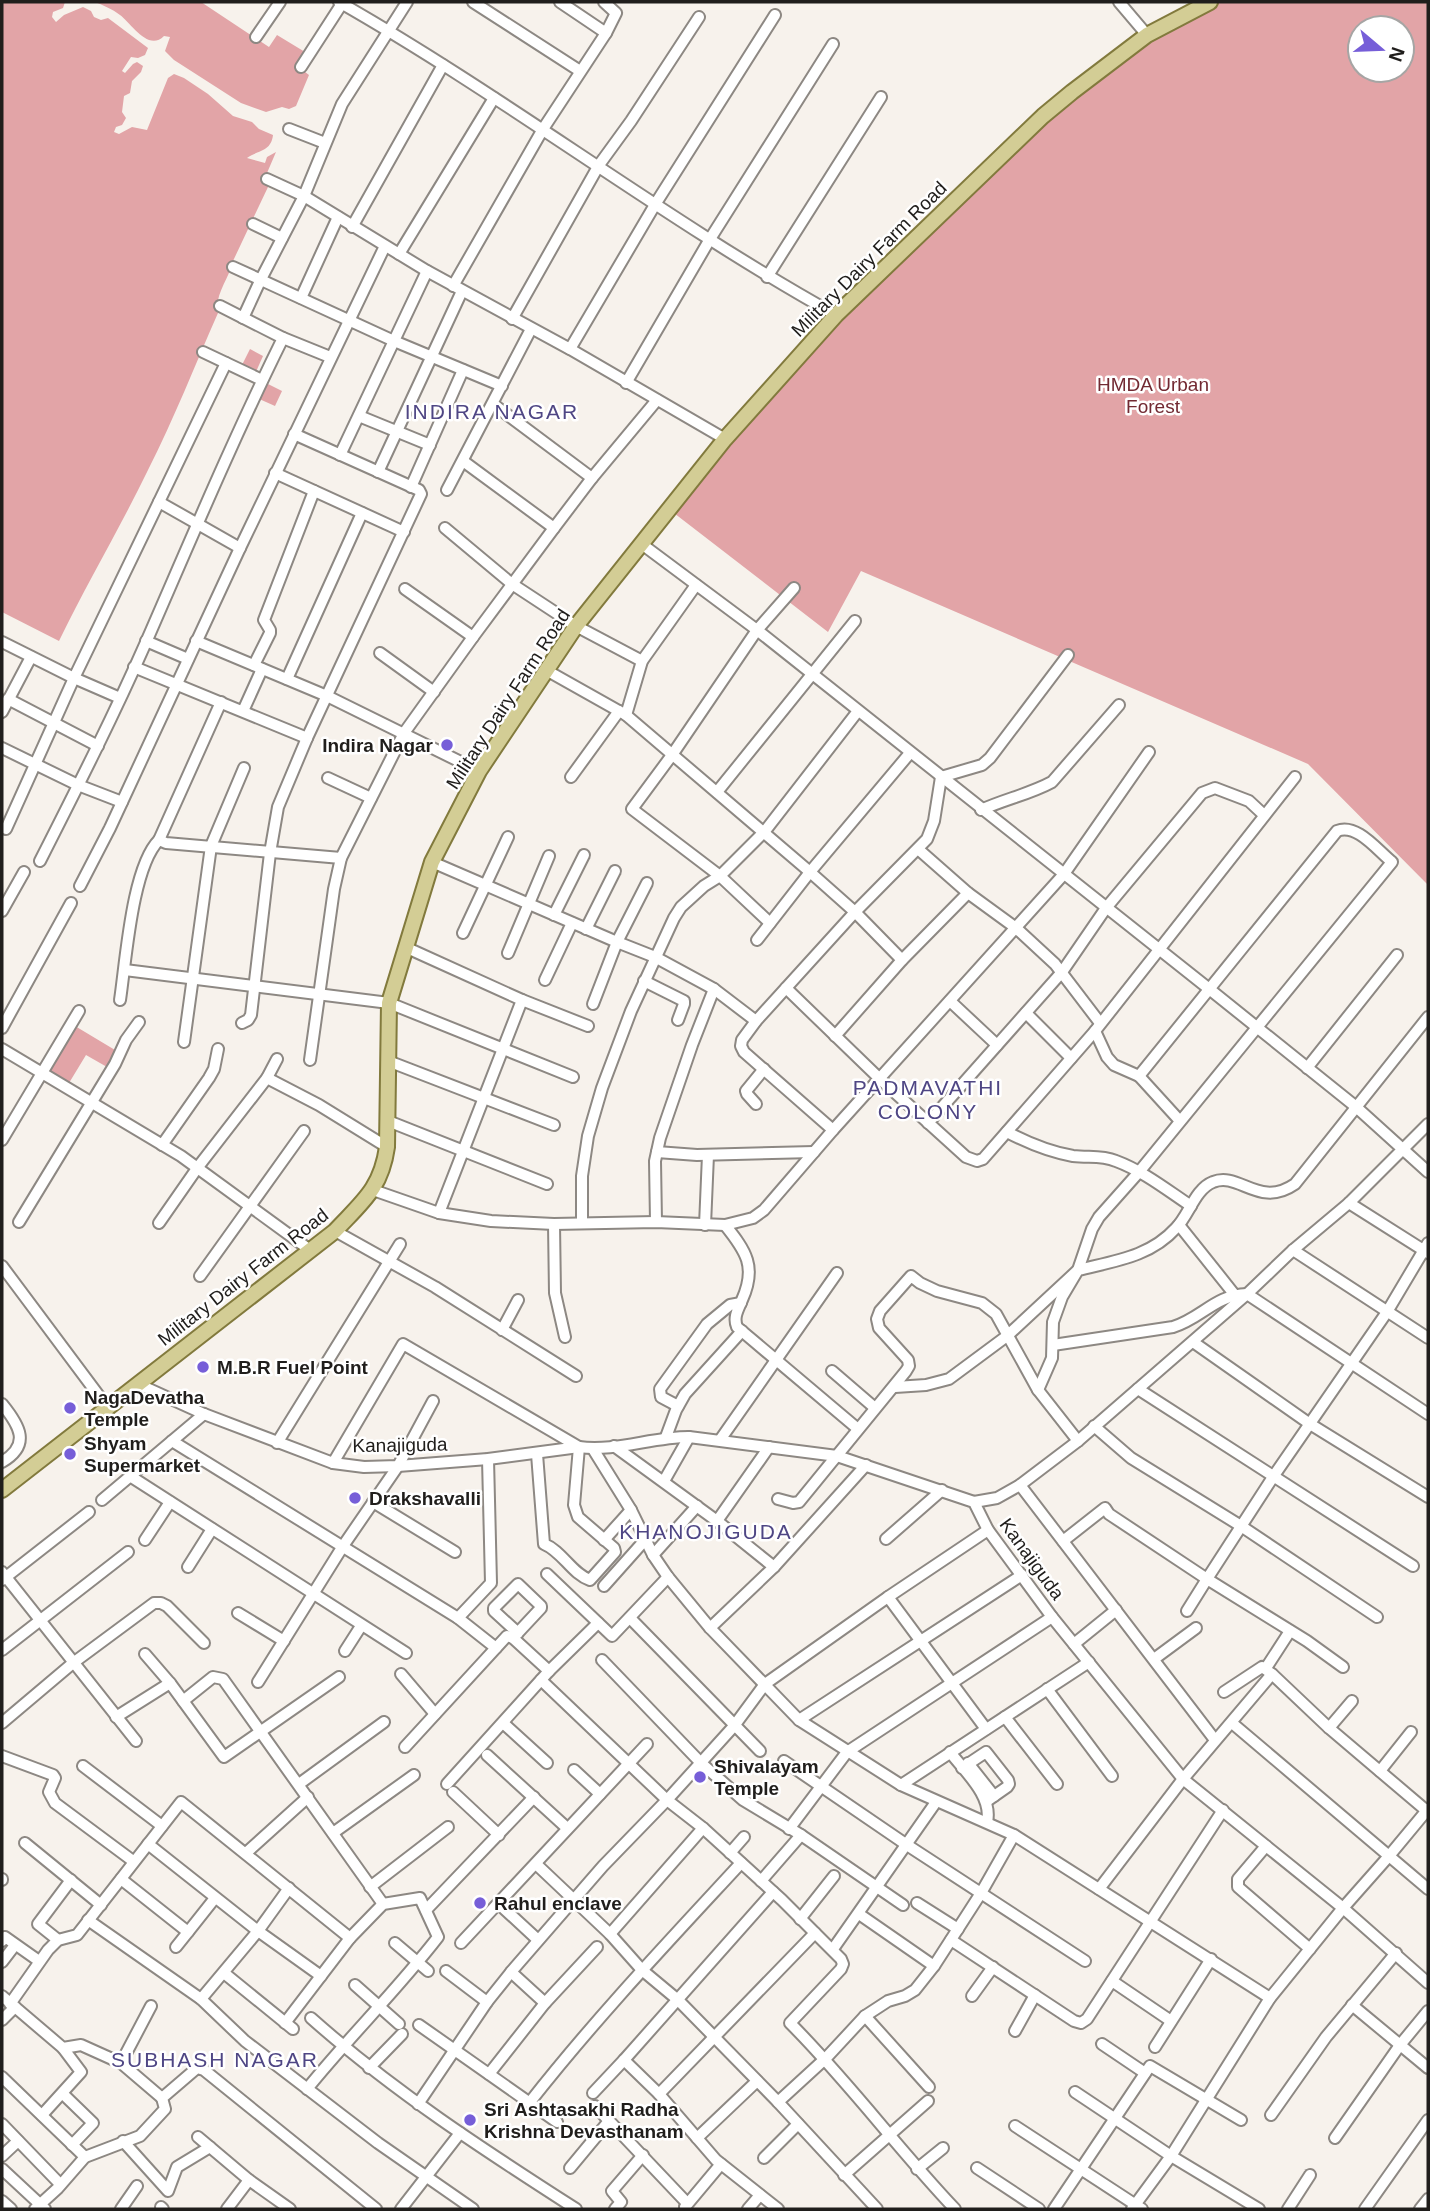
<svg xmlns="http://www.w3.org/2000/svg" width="1430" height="2211" font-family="Helvetica,sans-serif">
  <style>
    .forest { fill: #e2a4a7; fill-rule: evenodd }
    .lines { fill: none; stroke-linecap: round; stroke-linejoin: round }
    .minor-casing { stroke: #8d8883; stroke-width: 14 }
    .major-casing { stroke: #827a3d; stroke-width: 18 }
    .minor { stroke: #fff; stroke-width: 10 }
    .major { stroke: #d3cd95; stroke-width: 14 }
    .poi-dot { fill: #765ed8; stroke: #fff; stroke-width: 2.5 }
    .labels { text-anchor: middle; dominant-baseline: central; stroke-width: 5; stroke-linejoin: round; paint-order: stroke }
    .street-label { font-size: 19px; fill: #201e1c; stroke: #fff }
    .park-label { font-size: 19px; fill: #722932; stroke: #fff }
    .poi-label { font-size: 19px; font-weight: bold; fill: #201e1c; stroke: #fff; text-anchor: start }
    .neighbourhood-label { font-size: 21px; letter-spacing: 2px; fill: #4f4684; stroke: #fff }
  </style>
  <rect width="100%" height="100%" fill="#f7f2ec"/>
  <g class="forest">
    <path d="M2,2h63l-2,6 -10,4 -1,5 4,5 8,-7 19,-8 8,4 3,6 7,3 7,-2 40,30 -3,7 -7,3 -7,-1 -9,14 3,2 8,-9 4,-2 6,4 -2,6 -9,9 -2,12 -6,3 -2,16 4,6 -4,7 -6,2 -2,5 5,2 13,-7 15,3 21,-52 6,-4 10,4 24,16 25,22 19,6 7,7 14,6c-2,17 -15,15 -26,23l18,5 2,-6 9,-5 -9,21 1,14 -35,74c-4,18 -19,34 -15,52 -23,52 -44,106 -70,157 -28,58 -61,113 -89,171l-57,-29z"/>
    <path d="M95,2h106l68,45 8,-12 28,17 -8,14 12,9 -13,31 -7,3 -7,-2 -16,5 -25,-9 -67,-43 -9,-9 5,-14 -6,-1c-16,16 -33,-13 -44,-21 -8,-6 -17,-10 -25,-13z"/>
    <path d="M1204,2h224v883l-120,-121 -447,-193 -33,61 -158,-122 162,-191 176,-169 141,-115zM1360,28h42v42h-42z"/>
    <path d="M250,349l13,7 -8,18 -14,-7z"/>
    <path d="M264,382l18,9 -7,15 -18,-8z"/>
    <path d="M75,1026l40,24 -8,17 -21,-12 -17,28 -21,-12z"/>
  </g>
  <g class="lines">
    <defs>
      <g id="minor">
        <path d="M339,2c170,97 326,218 497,313"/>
        <path d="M473,2l107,69"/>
        <path d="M560,2l46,31"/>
        <path d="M1119,2l28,33"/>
        <path d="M256,37l24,-35"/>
        <path d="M301,67l42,-65"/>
        <path d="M289,129l36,14"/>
        <path d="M267,179l37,17 123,75 143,78 155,90"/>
        <path d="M253,224l29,14"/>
        <path d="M352,227l91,-162"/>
        <path d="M399,254l95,-156"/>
        <path d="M233,267l161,74 108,45"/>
        <path d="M767,277l114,-180"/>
        <path d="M453,286l90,-157 63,-96 10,-20 -12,-11"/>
        <path d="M301,298l37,-81"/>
        <path d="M220,306l63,32 47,19"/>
        <path d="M243,318l17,-37 44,-85 38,-92 65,-102"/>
        <path d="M512,319l87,-154 32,-44 68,-104"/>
        <path d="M570,349l86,-146 119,-188"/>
        <path d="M203,352l59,28"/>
        <path d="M626,383l84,-144 123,-195"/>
        <path d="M493,404l99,74"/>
        <path d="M359,416l71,29"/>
        <path d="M340,455l87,-184"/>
        <path d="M463,461l91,67"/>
        <path d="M378,472l84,-181"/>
        <path d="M275,473l129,59"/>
        <path d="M411,487l52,-117"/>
        <path d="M447,490l84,-161"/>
        <path d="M159,502l81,46"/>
        <path d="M445,528l67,56 64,42 66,35"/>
        <path d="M643,545l114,85 451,358 147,118 73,66"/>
        <path d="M405,589l68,48"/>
        <path d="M146,641l42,18"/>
        <path d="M196,641l131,55 152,75"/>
        <path d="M2,642l72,36 46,20"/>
        <path d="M380,653l54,39"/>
        <path d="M254,665l16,-32v-3l-6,-10 50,-129"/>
        <path d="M134,667l173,71"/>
        <path d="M546,670l80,45 184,157 45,40 47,48"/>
        <path d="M287,679l75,-166"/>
        <path d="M8,699l90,47"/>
        <path d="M221,702l-62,138 7,3 175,15"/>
        <path d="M243,711l19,-42"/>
        <path d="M2,712l29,-55"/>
        <path d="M626,715l16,-54 54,-76"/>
        <path d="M2,748l76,37 44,17"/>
        <path d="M571,777l48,-66"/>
        <path d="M328,778l43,20"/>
        <path d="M717,792l138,-171"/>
        <path d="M981,810c24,-11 49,-16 71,-28l67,-77"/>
        <path d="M6,829l68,-151 152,-315"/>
        <path d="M918,849l50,44 48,35 39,36 45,59"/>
        <path d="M40,861c37,-73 74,-146 107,-221 44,-101 87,-203 136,-302"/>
        <path d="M432,862l185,80 38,15 59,32 42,32"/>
        <path d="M80,886l30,-58 130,-280 145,-302"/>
        <path d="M2,911l22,-39"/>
        <path d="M554,915l30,-60"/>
        <path d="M770,923l-50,-47 -88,-67 40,-54 85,-125 37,-42"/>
        <path d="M586,929l29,-58"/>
        <path d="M463,933l45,-96"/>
        <path d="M757,940l53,-68 100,-119"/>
        <path d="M405,947l117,53 -83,213"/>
        <path d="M508,953l41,-97"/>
        <path d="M125,970l264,33 184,74"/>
        <path d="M545,980l27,-57"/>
        <path d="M644,981l40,20v3l-6,16"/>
        <path d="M786,988l94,91 86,78 11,4 6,-2 112,-128 200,-254"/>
        <path d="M120,1000c6,-40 12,-133 39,-160"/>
        <path d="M522,1000l66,26"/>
        <path d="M950,1001l47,44"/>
        <path d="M593,1004l24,-62 30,-59"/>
        <path d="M1026,1013l45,45"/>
        <path d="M242,1023l6,-3 3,-5 19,-162 8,-46 29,-69 114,-244 -2,-4 -125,-56"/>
        <path d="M2,1028l69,-125"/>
        <path d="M1095,1031l12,26 7,8 25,11 41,45"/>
        <path d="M835,1036l67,-76 66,-67"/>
        <path d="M184,1042l27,-196 33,-78"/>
        <path d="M2,1049l179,107 129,94"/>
        <path d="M310,1060l24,-171 7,-31 63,-125 69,-96 81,-109 38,-50 65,-78"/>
        <path d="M388,1061l166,64"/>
        <path d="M1307,1068l90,-113"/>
        <path d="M267,1078l52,27 68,42"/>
        <path d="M756,1104l-9,-10 -1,-3 18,-22"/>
        <path d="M388,1121l159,63"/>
        <path d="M928,1123l134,-151 44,-64 96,-115 13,-5 34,13 15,14"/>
        <path d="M833,1130l-89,-78 -3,-6 1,-6 14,-19 99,-109 72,-73 7,-18 7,-44 41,-12 8,-7 78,-103"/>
        <path d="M1007,1132c21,11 43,20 66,24 16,2 28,-1 43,5 27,10 51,29 75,45"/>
        <path d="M2,1140l77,-129"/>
        <path d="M162,1145l47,-67 5,-9 4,-20"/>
        <path d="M657,1152l40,3 117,-3"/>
        <path d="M373,1190l66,23 52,8 63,3 102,-2 69,3 28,-7 11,-8 69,-80 231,-256 85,-122"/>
        <path d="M1349,1203l79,50"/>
        <path d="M19,1222l96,-158 11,-24 13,-18"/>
        <path d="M656,1222l-1,-61 5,-23 32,-93 22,-56"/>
        <path d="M159,1223l39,-56 69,-89 10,-19"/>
        <path d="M582,1223v-47l6,-40 14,-48 29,-77 43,-93 7,-11 23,-21 16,-10 45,-45 93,-120"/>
        <path d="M554,1224l1,69 10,44"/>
        <path d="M705,1225l3,-70"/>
        <path d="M725,1225c21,26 32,42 17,75 -4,10 -9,17 -5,27l121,102"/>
        <path d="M1179,1225l55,69"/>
        <path d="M335,1231l100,56 141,89"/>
        <path d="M1293,1250l135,88"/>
        <path d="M2,1266l106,142"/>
        <path d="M200,1276l104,-145"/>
        <path d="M502,1330l16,-30"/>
        <path d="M1193,1342l117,82 118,73"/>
        <path d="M1053,1345l120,-18c29,-9 42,-32 74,-33l181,120"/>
        <path d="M832,1371l43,37"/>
        <path d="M138,1384l66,30 129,49 31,4 34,-1 90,-7 91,-12c36,5 73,-10 110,-10l148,19 137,46 14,28 64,87 131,162 160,129 85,75"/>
        <path d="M895,1387l31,-2 23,-6 58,-43 71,-66 14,-41 7,-12 40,-45 253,-310c-15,-12 -35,-39 -55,-31l-198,245"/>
        <path d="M1138,1389l275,177"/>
        <path d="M1038,1390l14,-32 1,-36 9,-25 16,-27c36,-9 72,-13 98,-42 13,-13 19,-39 37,-46 26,-11 46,27 82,2l133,-167"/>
        <path d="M2,1404c18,22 29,41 0,58"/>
        <path d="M678,1406l-17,-9 -1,-8 47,-65 23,-19 11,-2"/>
        <path d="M1094,1426l37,32 110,68 136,91"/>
        <path d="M666,1437l10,-27 9,-16 57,-63"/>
        <path d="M720,1440l117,-167"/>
        <path d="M172,1441l286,177 38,30"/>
        <path d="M277,1443l123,-199"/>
        <path d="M614,1446l103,75 57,46 -64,61"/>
        <path d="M593,1449l38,61 22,45 15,22 42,51 89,92 102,65 113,50 256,163"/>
        <path d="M333,1463l70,-119 176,103 -5,58 4,12 36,31 1,4 -25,28c-18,-6 -28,-29 -46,-36l-7,-90"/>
        <path d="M130,1476l276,177"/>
        <path d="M664,1481l25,-44"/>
        <path d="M1020,1485l195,255"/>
        <path d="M778,1499l15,4 6,-1 107,-131 3,-5 -1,-6 -29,-32 -2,-9 3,-8 31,-35 9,7 17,8 45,12 14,11 42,76 40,51"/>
        <path d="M102,1500l102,-86"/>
        <path d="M373,1502l82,50"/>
        <path d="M974,1502l23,-4 23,-13 58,-44 169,-147 46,-44 56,-47 79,-79"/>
        <path d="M717,1521l52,-74"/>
        <path d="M886,1539l56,-49"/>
        <path d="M145,1540l25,-38"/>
        <path d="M604,1540l27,-30"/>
        <path d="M1063,1541l42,-33 4,6 98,65 66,-102 114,-165 41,-69"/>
        <path d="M653,1555l44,-49"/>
        <path d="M188,1567l24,-38"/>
        <path d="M774,1567l92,-102"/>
        <path d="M2,1572l134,169"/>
        <path d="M547,1574l65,62 56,-59"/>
        <path d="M2,1580l87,-68"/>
        <path d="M604,1586l41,-46"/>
        <path d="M888,1597l98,132"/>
        <path d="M1187,1611l20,-32 100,62 36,26"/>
        <path d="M238,1613l46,28"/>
        <path d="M458,1618l33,-35 -3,-124"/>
        <path d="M630,1618l130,133"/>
        <path d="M513,1638l28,-30v-2l-23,-22 -24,24v3l24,22"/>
        <path d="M1074,1644l42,-34"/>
        <path d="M2,1650l126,-98"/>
        <path d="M345,1651l16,-25"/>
        <path d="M145,1654l25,29 54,74 115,-80"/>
        <path d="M1154,1659l42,-31"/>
        <path d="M602,1660l99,103 42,37 58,35 102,70"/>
        <path d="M1266,1668l24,-37"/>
        <path d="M401,1674l34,40"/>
        <path d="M541,1680l126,120 36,28 79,72 59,59 2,5 -2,5 -51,54c59,59 108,126 165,186"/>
        <path d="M258,1682l85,-136 55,-80 35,-65"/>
        <path d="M1047,1689l65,87"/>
        <path d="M1224,1692l38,-25 10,7"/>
        <path d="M183,1701l30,-24 10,2 160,225"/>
        <path d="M116,1717l54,-34"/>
        <path d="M1005,1717l52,67"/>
        <path d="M799,1720l223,-145"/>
        <path d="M2,1723l71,-60 81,-60h7l6,3 37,37"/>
        <path d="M503,1723l44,40"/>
        <path d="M1232,1723l196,166"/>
        <path d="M1329,1728l23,-27"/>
        <path d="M405,1747l102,-111 6,2 36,33"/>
        <path d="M950,1752c15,20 43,44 37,70"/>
        <path d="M487,1755l80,73"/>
        <path d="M2,1756l51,19 2,3 -6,14 6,11 78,58"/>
        <path d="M784,1761l123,84 178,116"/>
        <path d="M968,1763l26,33"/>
        <path d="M83,1766l79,60"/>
        <path d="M962,1768l24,-16 22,28 1,4 -2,3 -20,14"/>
        <path d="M574,1770l26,24"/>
        <path d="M1380,1771l31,-39"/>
        <path d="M299,1784l85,-62"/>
        <path d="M447,1784l102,-113 49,-48"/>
        <path d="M901,1785l188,-123"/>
        <path d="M453,1792l46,43"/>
        <path d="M789,1829l58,-77 205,-135"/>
        <path d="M333,1833l81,-58"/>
        <path d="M25,1843l76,62"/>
        <path d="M148,1844l110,87 63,45"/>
        <path d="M1266,1846l-28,33v8l72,62"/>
        <path d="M246,1853l62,-56"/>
        <path d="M730,1853l14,-16"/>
        <path d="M536,1864l74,70 32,36 36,30 100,102 99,107"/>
        <path d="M121,1879l67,53 27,-34"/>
        <path d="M2,1880v-1"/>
        <path d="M761,1881l40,-46"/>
        <path d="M370,1887l78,-60"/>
        <path d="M1099,1889l84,-110 89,-105 57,54 99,84"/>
        <path d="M917,1903l41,26"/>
        <path d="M499,1904l39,36"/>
        <path d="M426,1910l108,-113"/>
        <path d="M859,1914l75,52"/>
        <path d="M800,1919l34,-43"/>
        <path d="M88,1920l113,79 44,42 133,102 95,66"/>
        <path d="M610,1934l93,-106"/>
        <path d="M58,1940l-20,-16 33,-44"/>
        <path d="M951,1940l123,81 7,2 6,-4 136,-209"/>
        <path d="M2,1941l3,-4 34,24"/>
        <path d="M395,1943l33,28"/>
        <path d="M461,1943l186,-199"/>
        <path d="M176,1947l12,-15"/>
        <path d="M833,1949l103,-147"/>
        <path d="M2,1962l13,-17"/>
        <path d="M446,1971l41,31"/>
        <path d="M511,1972l34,31"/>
        <path d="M224,1973l69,56"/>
        <path d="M1112,1981l59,40"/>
        <path d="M355,1985l44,39"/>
        <path d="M2,1996l61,52 18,-3 40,18 41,35"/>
        <path d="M972,1996l21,-29"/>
        <path d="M201,1999l57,-68 31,-43"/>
        <path d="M10,2004l38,-54 10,-10 19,-5 104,-133 169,136"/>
        <path d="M1352,2005l76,63"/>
        <path d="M865,2016l64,71"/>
        <path d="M311,2018c82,73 173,132 265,191"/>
        <path d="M2,2020l13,-13"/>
        <path d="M285,2023l65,-85 33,-34 37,-6 18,39c-41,53 -89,100 -131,152"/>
        <path d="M419,2025l138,97"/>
        <path d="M1015,2031l20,-36"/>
        <path d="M1102,2044l43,29"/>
        <path d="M1155,2047l56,-88"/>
        <path d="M624,2060l35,34 57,66 62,49"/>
        <path d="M121,2063l30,-57"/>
        <path d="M369,2068l33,-34"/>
        <path d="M489,2074l56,-71 52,-56"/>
        <path d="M2,2077l83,80"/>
        <path d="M1075,2092l96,64 88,53"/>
        <path d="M593,2093l31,-33 149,-168"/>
        <path d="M63,2094l30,29 -21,22"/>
        <path d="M659,2094l156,-161"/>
        <path d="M530,2102c66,-84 139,-161 211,-239"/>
        <path d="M778,2102l48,-44 39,-42 23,-15 17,-5 10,-6 19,-24 47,-73 33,-58"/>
        <path d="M418,2104l69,-102 24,-30 92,-106 64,-66 67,-74 31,-42 123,-87 100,-67"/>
        <path d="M595,2106l92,97"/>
        <path d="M42,2115l39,-43 -18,-24"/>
        <path d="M1271,2115l55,-78 70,-84"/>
        <path d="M2,2124l58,60"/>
        <path d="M1015,2126l127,83"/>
        <path d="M198,2137l51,43 41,29"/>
        <path d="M697,2138l60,-57"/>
        <path d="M1335,2138l65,-93 28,-34"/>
        <path d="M123,2141l45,50 9,-24 33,-20"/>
        <path d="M2,2156l16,-15"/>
        <path d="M764,2158l34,-34"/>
        <path d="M570,2168l39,-47"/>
        <path d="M977,2168l62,41"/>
        <path d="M2,2169l43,40"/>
        <path d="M917,2169l26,-21"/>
        <path d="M844,2175l84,-74"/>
        <path d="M2,2201l9,8"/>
        <path d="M161,2207l2,2"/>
        <path d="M685,2207l36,-43"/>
        <path d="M35,2209l23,-21 27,-31 55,-21 25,-27 -3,-11 35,-30 7,2 172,139"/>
        <path d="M121,2209l16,-23"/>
        <path d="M227,2209l22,-29"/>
        <path d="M401,2209l59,-76"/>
        <path d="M615,2209l6,-7 -9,-11 31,-36"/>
        <path d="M748,2209l12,-14"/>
        <path d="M1054,2209l96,-143 91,54"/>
        <path d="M1132,2209l39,-53 99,-158 73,-90 46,-52 39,-47"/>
        <path d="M1288,2209l22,-34"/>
        <path d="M1365,2209l63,-89"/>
        <path d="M1420,2209l8,-10"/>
      </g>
      <path id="major" d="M2,1490l333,-259c27,-29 46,-42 52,-84l2,-144 43,-141 47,-91 97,-145 149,-187 111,-124 207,-199 29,-24 75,-57 63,-33"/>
    </defs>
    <use href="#minor" class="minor-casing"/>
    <use href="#major" class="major-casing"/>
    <use href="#minor" class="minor"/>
    <use href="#major" class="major"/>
  </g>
  <g class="poi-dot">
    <circle cx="447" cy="745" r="7"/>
    <circle cx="203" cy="1367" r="7"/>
    <circle cx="70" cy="1408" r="7"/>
    <circle cx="70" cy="1454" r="7"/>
    <circle cx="355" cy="1498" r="7"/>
    <circle cx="700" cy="1777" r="7"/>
    <circle cx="480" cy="1903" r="7"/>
    <circle cx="470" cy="2120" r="7"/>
  </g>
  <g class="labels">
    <g class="street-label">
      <text transform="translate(869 259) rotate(-45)">Military Dairy Farm Road</text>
      <text transform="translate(508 699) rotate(-57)">Military Dairy Farm Road</text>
      <text transform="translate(243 1277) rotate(-38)">Military Dairy Farm Road</text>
      <text transform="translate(400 1445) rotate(-1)">Kanajiguda</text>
      <text transform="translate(1032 1559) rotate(54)">Kanajiguda</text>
    </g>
    <g class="park-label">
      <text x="1153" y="384">HMDA Urban<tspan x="1153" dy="22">Forest</tspan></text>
    </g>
    <g class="poi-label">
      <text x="433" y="745" text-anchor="end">Indira Nagar</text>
      <text x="217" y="1367">M.B.R Fuel Point</text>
      <text x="84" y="1397">NagaDevatha<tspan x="84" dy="22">Temple</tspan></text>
      <text x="84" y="1443">Shyam<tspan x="84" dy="22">Supermarket</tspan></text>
      <text x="369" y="1498">Drakshavalli</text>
      <text x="714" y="1766">Shivalayam<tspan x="714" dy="22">Temple</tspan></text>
      <text x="494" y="1903">Rahul enclave</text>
      <text x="484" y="2109">Sri Ashtasakhi Radha<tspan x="484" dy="22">Krishna Devasthanam</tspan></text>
    </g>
    <g class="neighbourhood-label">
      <text x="492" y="411">INDIRA NAGAR</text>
      <text x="928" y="1087">PADMAVATHI<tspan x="928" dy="24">COLONY</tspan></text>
      <text x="706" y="1531">KHANOJIGUDA</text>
      <text x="215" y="2059">SUBHASH NAGAR</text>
    </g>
  </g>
  <rect width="1430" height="2211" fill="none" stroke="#201e1c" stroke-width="7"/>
  <g transform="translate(1381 49) rotate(109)"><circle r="33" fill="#ffffff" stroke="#a6a5a4" stroke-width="2"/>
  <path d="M0-5L12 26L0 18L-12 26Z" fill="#765ed8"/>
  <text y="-10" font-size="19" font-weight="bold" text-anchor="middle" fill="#201e1c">N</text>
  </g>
</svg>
